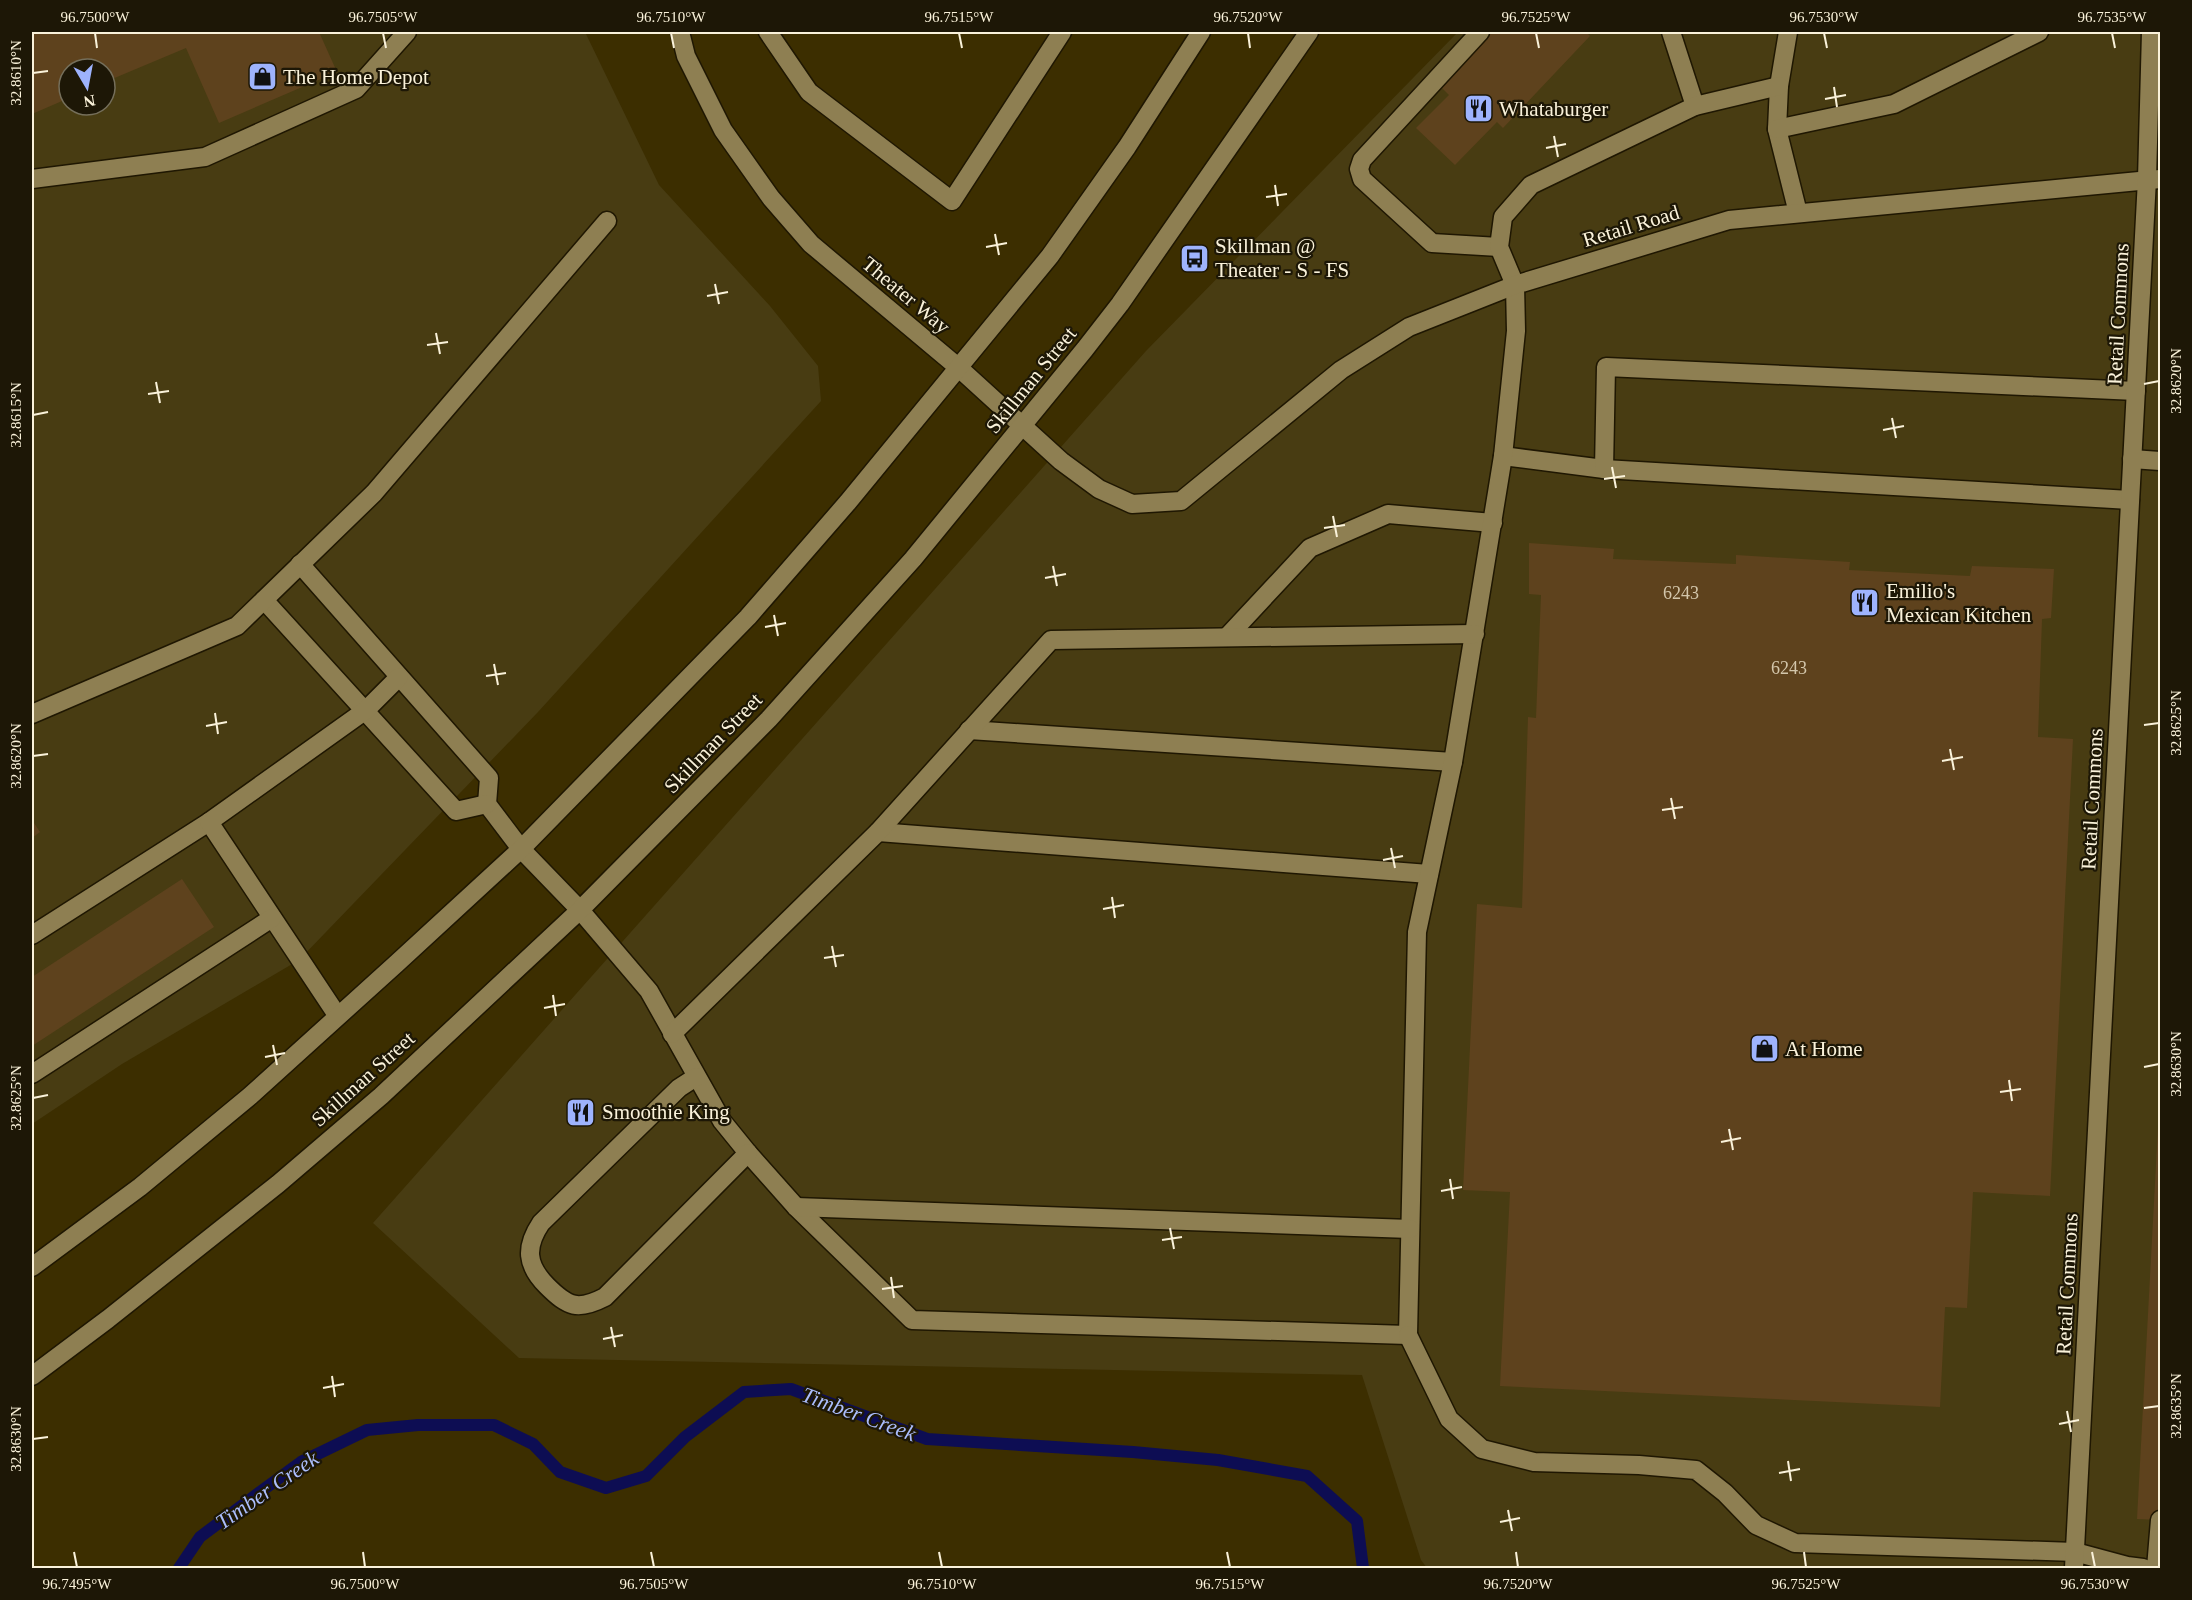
<svg xmlns="http://www.w3.org/2000/svg" width="2192" height="1600" font-family="'Times New Roman',serif">
  <style>
    .built { fill: #483c12; fill-rule: evenodd }
    .lines { fill: none; stroke-linecap: round; stroke-linejoin: round }
    .stream { stroke: #0d0d53; stroke-width: 12 }
    .building { fill: #5e421d }
    .service-casing { stroke: #1f1702; stroke-width: 21 }
    .minor-casing { stroke: #1f1702; stroke-width: 21 }
    .secondary-casing { stroke: #1f1702; stroke-width: 21 }
    .service { stroke: #8e7f52; stroke-width: 18 }
    .minor { stroke: #8e7f52; stroke-width: 18 }
    .secondary { stroke: #8e7f52; stroke-width: 18 }
    .ticks { fill: none; stroke: #faf2da; stroke-width: 2 }
    .labels { text-anchor: middle; dominant-baseline: central; stroke-width: 4.5; stroke-linejoin: round; paint-order: stroke }
    .number-label { font-size: 18px; fill: #d3c6ab }
    .poi-label { font-size: 21px; fill: #faf2da; stroke: #1d1706; text-anchor: start }
    .street-label { font-size: 21px; fill: #faf2da; stroke: #1d1706 }
    .water-label { font-size: 22px; font-style: italic; fill: #abbdfc; stroke: #1d1706 }
    .neatline { fill: none; stroke: #faf2da; stroke-width: 2 }
    .ticks-label { font-size: 15px; text-anchor: middle; fill: #faf2da }
  </style>
  <rect width="100%" height="100%" fill="#3c2e00"/>
  <g class="built">
    <path d="M32,32h553l74,153 111,121 48,60 3,35 -283,311 -239,248 -177,104 -90,60zM69,69h36v36h-36z"/>
    <path d="M1458,32h702v1536h-733l-6,-8 -59,-185 -843,-17 -146,-135 773,-872z"/>
  </g>
  <g class="lines">
    <path class="stream" d="M179,1568l21,-31 52,-39 49,-36 66,-32 51,-5h76l39,19 27,28 46,16 40,-12 39,-39 59,-45 47,-3 136,50 206,13 85,8 89,16 50,45 6,47"/>
  </g>
  <g class="building">
    <path d="M32,32h287l18,40 -118,51 -33,-75 -81,34v-13h-36v29l-37,16z"/>
    <path d="M1491,32h95l4,4 -87,92 -6,-6 -42,43 -39,-37 33,-33 -9,-9z"/>
    <path d="M1529,543l85,6 -1,10 123,5v-9l114,7 -1,8 121,6 2,-10 82,3 -3,49 -9,1 -4,118 35,2 -23,457 -77,-4 -6,116 -22,-1 -5,100 -440,-21 10,-194 -47,-2 14,-286 45,4 6,-191 8,1 5,-123 -12,-1z"/>
    <path d="M32,820l8,12 -8,6z"/>
    <path d="M182,879l32,48 -182,119v-69z"/>
    <path d="M2159,1109h1v411l-23,-1z"/>
  </g>
  <g class="lines">
    <defs>
      <g id="service">
        <path d="M768,32l41,60 143,109 110,-169"/>
        <path d="M1480,32l-118,128 -3,9 3,10 70,64 67,4"/>
        <path d="M1671,32l24,74"/>
        <path d="M1788,32l-9,54 -2,43 21,84"/>
        <path d="M1777,129l117,-25 145,-72"/>
        <path d="M32,179l173,-22 151,-68 51,-57"/>
        <path d="M1503,456l101,13 526,31"/>
        <path d="M2132,459l28,2"/>
        <path d="M1604,469l2,-102 530,24"/>
        <path d="M300,564l189,214 -2,26 34,45"/>
        <path d="M264,600l192,211 31,-7"/>
        <path d="M1227,637l83,-89 78,-34 105,9"/>
        <path d="M32,714l205,-88 137,-133 233,-272"/>
        <path d="M969,730l484,32"/>
        <path d="M878,832l551,42"/>
        <path d="M580,910l69,81 73,130 26,32 48,54 116,113 496,15 9,-403 36,-170 50,-306 13,-125 -1,-46 -16,-38 4,-30 28,-32 164,-79 84,-20"/>
        <path d="M32,935l177,-113"/>
        <path d="M337,1015l-128,-193 157,-112 33,-33"/>
        <path d="M672,1034l206,-202 173,-192 424,-6"/>
        <path d="M32,1074l240,-156"/>
        <path d="M696,1077l-17,11 -138,135c-16,24 -15,42 6,63 21,21 31,25 58,11l143,-144"/>
        <path d="M796,1207l614,22"/>
        <path d="M1408,1335l41,84 33,30 52,13 105,3 57,5 29,23 31,32 39,18 280,9 52,14 16,2"/>
        <path d="M2156,1568l4,-48"/>
      </g>
      <g id="minor">
        <path d="M680,32l6,24 37,74 48,68 40,46 148,124 102,93 38,28 33,15 49,-3 160,-131 68,-43 106,-42 214,-65 431,-41"/>
        <path d="M2074,1568l73,-1389 4,-147"/>
      </g>
      <g id="secondary">
        <path d="M521,849l59,61"/>
        <path d="M32,1267l108,-80 110,-91 146,-132 125,-115 227,-232 100,-115 202,-246 77,-109 74,-115"/>
        <path d="M32,1376l76,-57 170,-135 103,-88 199,-186 189,-191 144,-160 172,-210 35,-45 189,-272"/>
      </g>
    </defs>
    <use href="#service" class="service-casing"/>
    <use href="#minor" class="minor-casing"/>
    <use href="#secondary" class="secondary-casing"/>
    <use href="#service" class="service"/>
    <use href="#minor" class="minor"/>
    <use href="#secondary" class="secondary"/>
  </g>
  <path class="ticks" d="M95,33l2,15M383,33l3,15M671,33l3,15M959,33l3,15M1248,33l2,15M1536,33l3,15M1824,33l3,15M2112,33l3,15M33,73l15,-2M1834,87l3,20M1825,99l21,-4M1554,136l4,21M1546,148l20,-4M1275,185l3,21M1266,197l21,-3M995,234l4,21M986,247l21,-4M715,284l4,20M707,296l21,-4M436,333l4,21M427,345l21,-3M156,382l4,21M2144,384l15,-3M148,394l21,-3M33,415l15,-3M1892,418l4,20M1883,430l21,-4M1612,467l4,21M1604,479l21,-3M1333,516l4,21M1324,528l21,-3M1053,566l4,20M1045,578l21,-4M774,615l4,21M765,627l21,-4M494,664l4,21M486,676l20,-3M215,713l3,21M2144,725l15,-2M206,726l21,-4M1950,749l4,21M33,756l15,-2M1942,761l21,-4M1671,798l4,21M1662,810l21,-3M1391,848l4,20M1383,860l20,-4M1112,897l3,21M1103,909l21,-4M832,946l4,21M824,958l20,-3M553,995l3,21M544,1008l21,-4M273,1045l4,20M265,1057l20,-4M2144,1067l15,-3M2009,1080l3,21M2000,1092l21,-3M33,1098l15,-3M1729,1129l4,21M1721,1142l20,-4M1450,1179l3,20M1441,1191l21,-4M1170,1228l4,21M1162,1240l20,-3M891,1277l3,21M882,1289l21,-3M611,1327l4,20M603,1339l20,-4M332,1376l3,21M323,1388l21,-4M2144,1408l15,-2M2067,1411l4,21M2059,1424l20,-4M33,1439l15,-2M1788,1461l3,20M1779,1473l21,-4M1508,1510l4,21M1500,1522l20,-4M74,1552l3,15M363,1552l2,15M651,1552l3,15M939,1552l3,15M1227,1552l3,15M1516,1552l2,15M1804,1552l2,15M2092,1552l3,15"/>
  <defs>
    <symbol id="shop-square" viewBox="-11 -11 22 22"><rect x="-9" y="-9" width="18" height="18" rx="4" fill="#9eb3fd" stroke="#1d1706"/><path d="M-5-2.5h2.3a2.7 3.5 0 0 1 5.4 0H5L5.5 6h-11ZM-1.5-2.5h3a1.5 2.3 0 0 0-3 0Z" fill="#111"/></symbol>
    <symbol id="restaurant-square" viewBox="-11 -11 22 22"><rect x="-9" y="-9" width="18" height="18" rx="4" fill="#9eb3fd" stroke="#1d1706"/><path d="M-5-6h1v4h1v-4h1v4h1v-4h1v5L-1.5 .5V6h-2V.5L-5-1ZM5-6V6H3V1.5H1.5Q1.5-4 5-6Z" fill="#111"/></symbol>
    <symbol id="bus-square" viewBox="-11 -11 22 22"><rect x="-9" y="-9" width="18" height="18" rx="4" fill="#9eb3fd" stroke="#1d1706"/><path d="M-5-6H5V4H4V6H2V4H-2V6H-4V4H-5ZM-3.5-4V0h7V-4ZM-3.5 1.2v1.5H-2V1.2ZM2 1.2v1.5H3.5V1.2Z" fill="#111"/></symbol>
  </defs>
  <g fill-rule="evenodd">
    <use href="#shop-square" x="246" y="60" width="33" height="33"/>
    <use href="#restaurant-square" x="1462" y="92" width="33" height="33"/>
    <use href="#bus-square" x="1178" y="242" width="33" height="33"/>
    <use href="#restaurant-square" x="1848" y="586" width="33" height="33"/>
    <use href="#shop-square" x="1748" y="1032" width="33" height="33"/>
    <use href="#restaurant-square" x="564" y="1096" width="33" height="33"/>
  </g>
  <g class="labels">
    <g class="number-label">
      <text x="1681" y="593">6243</text>
      <text x="1789" y="668">6243</text>
    </g>
    <g class="poi-label">
      <text x="283" y="77">The Home Depot</text>
      <text x="1499" y="109">Whataburger</text>
      <text x="1215" y="246">Skillman @<tspan x="1215" dy="24">Theater - S - FS</tspan></text>
      <text x="1886" y="591">Emilio's<tspan x="1886" dy="24">Mexican Kitchen</tspan></text>
      <text x="1785" y="1049">At Home</text>
      <text x="602" y="1112">Smoothie King</text>
    </g>
    <g class="street-label">
      <text transform="translate(1631 226) rotate(-17)">Retail Road</text>
      <text transform="translate(906 295) rotate(40)">Theater Way</text>
      <text transform="translate(2118 314) rotate(-87)">Retail Commons</text>
      <text transform="translate(1031 380) rotate(-51)">Skillman Street</text>
      <text transform="translate(713 743) rotate(-46)">Skillman Street</text>
      <text transform="translate(2092 799) rotate(-87)">Retail Commons</text>
      <text transform="translate(363 1079) rotate(-42)">Skillman Street</text>
      <text transform="translate(2067 1284) rotate(-87)">Retail Commons</text>
    </g>
    <g class="water-label">
      <text transform="translate(859 1414) rotate(20)">Timber Creek</text>
      <text transform="translate(267 1490) rotate(-35)">Timber Creek</text>
    </g>
  </g>
  <rect width="2192" height="1600" fill="none" stroke="#1d1706" stroke-width="66"/>
  <g transform="translate(87 87) rotate(170)"><circle r="28" fill="#1d1706" stroke="#756f5b" stroke-width="1.5"/>
  <path d="M0-4.5L10 22L0 15L-10 22Z" fill="#9eb3fd"/>
  <text y="-9" font-size="16" font-weight="bold" text-anchor="middle" fill="#faf2da">N</text>
  </g>
  <rect x="33" y="33" width="2126" height="1534" class="neatline"/>
  <g class="ticks-label">
    <text x="95" y="22">96.7500°W</text>
    <text x="383" y="22">96.7505°W</text>
    <text x="671" y="22">96.7510°W</text>
    <text x="959" y="22">96.7515°W</text>
    <text x="1248" y="22">96.7520°W</text>
    <text x="1536" y="22">96.7525°W</text>
    <text x="1824" y="22">96.7530°W</text>
    <text x="2112" y="22">96.7535°W</text>
    <text transform="translate(16 73) rotate(-90)" y="5">32.8610°N</text>
    <text transform="translate(2176 381) rotate(-90)" y="5">32.8620°N</text>
    <text transform="translate(16 415) rotate(-90)" y="5">32.8615°N</text>
    <text transform="translate(2176 723) rotate(-90)" y="5">32.8625°N</text>
    <text transform="translate(16 756) rotate(-90)" y="5">32.8620°N</text>
    <text transform="translate(2176 1064) rotate(-90)" y="5">32.8630°N</text>
    <text transform="translate(16 1098) rotate(-90)" y="5">32.8625°N</text>
    <text transform="translate(2176 1406) rotate(-90)" y="5">32.8635°N</text>
    <text transform="translate(16 1439) rotate(-90)" y="5">32.8630°N</text>
    <text x="77" y="1589">96.7495°W</text>
    <text x="365" y="1589">96.7500°W</text>
    <text x="654" y="1589">96.7505°W</text>
    <text x="942" y="1589">96.7510°W</text>
    <text x="1230" y="1589">96.7515°W</text>
    <text x="1518" y="1589">96.7520°W</text>
    <text x="1806" y="1589">96.7525°W</text>
    <text x="2095" y="1589">96.7530°W</text>
  </g>
</svg>
